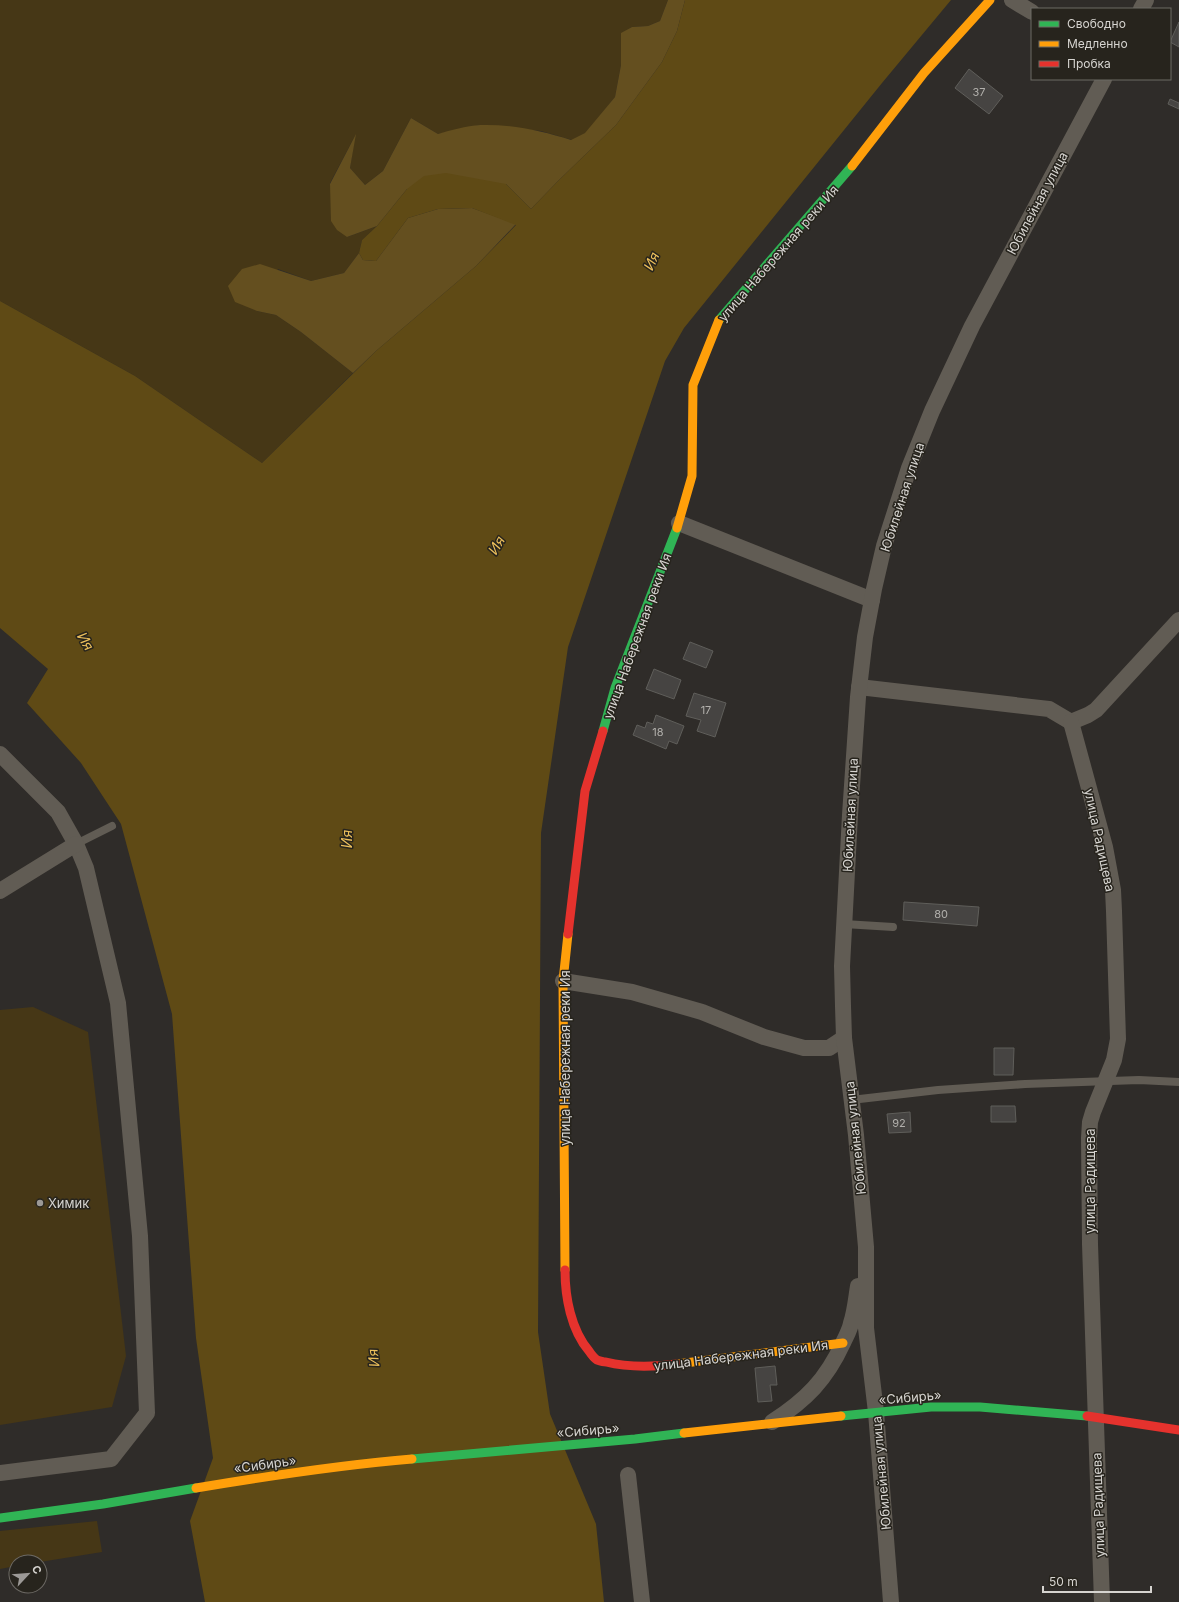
<svg xmlns="http://www.w3.org/2000/svg" width="1179" height="1602" font-family="Inter,sans-serif">
  <style>
    .green { fill: #463716 }
    .forest { fill: #644f1f }
    .water { fill: #5f4a15 }
    .building { fill: #464442; stroke: #5f5e5a }
    .lines { fill: none; stroke-linecap: round; stroke-linejoin: round }
    .lane { stroke: #615c54; stroke-width: 8 }
    .street { stroke: #615c54; stroke-width: 16 }
    .fast { stroke: #30b455; stroke-width: 9 }
    .slow { stroke: #ff9f0a; stroke-width: 9 }
    .jam { stroke: #e5322d; stroke-width: 9 }
    .poi-dot { fill: #9c9996; stroke: #27241d; stroke-width: 1.5 }
    .labels { text-anchor: middle; dominant-baseline: central; stroke-width: 3; stroke-linejoin: round; paint-order: stroke }
    .number-label { font-size: 11px; fill: #b2b0ac }
    .street-label { font-size: 13px; fill: #d6d4d0; stroke: #27241d }
    .poi-label { font-size: 13px; fill: #d6d4d0; stroke: #27241d; text-anchor: start }
    .water-label { font-size: 14px; font-style: italic; fill: #ecbf5b; stroke: #27241d }
  </style>
  <rect width="100%" height="100%" fill="#2f2c29"/>
  <g class="green">
    <path d="M0,0h668l-8,21 -12,5 -16,1 -10,6 -1,32 -6,32 -29,36 -14,7 -31,-9 -62,-6 -41,9 -27,-16 -28,53 -18,14 -15,-17 5,-32 -25,47 17,54 30,-11 -15,14 -3,13 -15,20 -33,8 -33,-12 -21,42 19,4 25,17 52,41 -91,90 -127,-87 -135,-75z"/>
    <path d="M33,1007l55,25 38,324 -14,51 -112,18v-415z"/>
    <path d="M97,1521l5,31 -62,10h-24v4l-16,3v-38z"/>
  </g>
  <g class="forest">
    <path d="M668,0h17l-8,31 -15,31 -46,63 -58,56 -27,28 -25,-25 -99,5 -30,37 -30,11 -10,-7 -6,-9 -1,-37 26,-50 -6,34 15,17 18,-14 28,-53 27,16c13,-4 28,-8 42,-9 32,-1 62,6 91,15l14,-7 30,-36 6,-32v-32l11,-6 16,-1 12,-5z"/>
    <path d="M472,208l44,16 -40,42 -100,85 -23,22 -52,-41 -25,-17 -19,-4 -22,-9 -7,-16 14,-17 18,-5 51,17 33,-8 15,-20 4,7 13,1 32,-43 30,-9z"/>
  </g>
  <path class="water" d="M685,0h266l-69,83 -198,245 -19,33 -97,286 -27,186 -3,499 12,82 46,110 8,78h-399l-15,-81 23,-63 -17,-120 -24,-324 -51,-190 -40,-61 -54,-60 21,-34 -48,-41v-327l135,75 127,87 114,-112 100,-85 40,-41 -44,-17 -34,1 -30,9 -32,43 -13,-1 -4,-7 3,-13 15,-14 30,-37 17,-13 22,-3 60,11 25,25 27,-28 58,-56 46,-63 15,-31z"/>
  <g class="building">
    <path d="M1179,22v25l-9,-5z"/>
    <path d="M969,69l34,27 -14,18 -34,-26z"/>
    <path d="M1170,99l9,4v6l-11,-5z"/>
    <path d="M690,642l23,9 -7,17 -23,-9z"/>
    <path d="M654,669l27,11 -7,19 -28,-10z"/>
    <path d="M694,693l32,10 -11,34 -18,-6 4,-11 -15,-4z"/>
    <path d="M656,715l28,11 -7,18 -8,-3 -3,8 -33,-14 4,-10 8,3 2,-6 6,2z"/>
    <path d="M904,902l75,5 -2,19 -74,-6z"/>
    <path d="M994,1048h20l-1,27h-19z"/>
    <path d="M991,1106h24l1,16h-25z"/>
    <path d="M910,1112l1,20 -22,1 -2,-19z"/>
    <path d="M775,1366l2,19h-7l2,16 -14,1 -3,-34z"/>
  </g>
  <g class="lines">
    <g class="lane">
      <path d="M76,844l36,-18"/>
      <path d="M844,924l49,3"/>
      <path d="M851,1100l87,-10 87,-6 114,-4 40,2"/>
    </g>
    <g class="street">
      <path d="M1012,0l20,12"/>
      <path d="M1141,9l5,-9"/>
      <path d="M679,523l193,77"/>
      <path d="M859,687l190,22 22,13 17,-7 8,-5 83,-90"/>
      <path d="M1071,722l34,125 8,43 1,21 4,128 -4,21 -21,52 -3,10 -1,16 1,106 12,358"/>
      <path d="M0,754l58,58 18,32 10,24 32,135 22,233 7,177 -36,46 -111,14"/>
      <path d="M0,891l76,-47"/>
      <path d="M563,981l69,11 70,20 62,25 40,11h25l15,-10"/>
      <path d="M772,1422c34,-22 54,-42 71,-79 3,-7 7,-13 8,-20 4,-12 5,-25 7,-37"/>
      <path d="M628,1475l14,127"/>
      <path d="M891,1602l-15,-190 -10,-84v-81l-10,-112 -12,-97 -1,-32 -1,-40 8,-151 8,-118 7,-60 9,-48 10,-43 25,-78 23,-57 40,-85 132,-247"/>
    </g>
    <g class="fast">
      <path d="M719,320l133,-154"/>
      <path d="M603,731l12,-43 62,-160"/>
      <path d="M841,1416l90,-9h49l107,9"/>
      <path d="M412,1459l223,-20 49,-6"/>
      <path d="M0,1518l103,-14 93,-16"/>
    </g>
    <g class="slow">
      <path d="M852,166l72,-93 66,-73"/>
      <path d="M677,528l15,-52 1,-91 26,-65"/>
      <path d="M565,1270l-2,-289 5,-47"/>
      <path d="M677,1364l166,-21"/>
      <path d="M684,1433l157,-17"/>
      <path d="M196,1488c72,-12 144,-23 216,-29"/>
    </g>
    <g class="jam">
      <path d="M568,934l17,-143 18,-60"/>
      <path d="M565,1270c0,27 6,60 24,81 2,3 5,7 8,9 3,1 7,2 9,2 24,6 47,5 71,2"/>
      <path d="M1087,1416l92,14"/>
    </g>
  </g>
  <circle class="poi-dot" cx="40" cy="1203" r="4"/>
  <g class="labels">
    <g class="number-label">
      <text x="979" y="92">37</text>
      <text x="706" y="710">17</text>
      <text x="658" y="732">18</text>
      <text x="941" y="914">80</text>
      <text x="899" y="1123">92</text>
    </g>
    <g class="street-label">
      <text transform="translate(1037 203) rotate(-62)">Юбилейная улица</text>
      <text transform="translate(778 253) rotate(-49)">улица Набережная реки Ия</text>
      <text transform="translate(902 497) rotate(-72)">Юбилейная улица</text>
      <text transform="translate(637 636) rotate(-70)">улица Набережная реки Ия</text>
      <text transform="translate(850 815) rotate(-87)">Юбилейная улица</text>
      <text transform="translate(1100 840) rotate(78)">улица Радищева</text>
      <text transform="translate(565 1058) rotate(-90)">улица Набережная реки Ия</text>
      <text transform="translate(855 1138) rotate(-96)">Юбилейная улица</text>
      <text transform="translate(1090 1181) rotate(-90)">улица Радищева</text>
      <text transform="translate(741 1355) rotate(-7)">улица Набережная реки Ия</text>
      <text transform="translate(910 1397) rotate(-5)">«Сибирь»</text>
      <text transform="translate(588 1430) rotate(-5)">«Сибирь»</text>
      <text transform="translate(265 1464) rotate(-8)">«Сибирь»</text>
      <text transform="translate(881 1473) rotate(-95)">Юбилейная улица</text>
      <text transform="translate(1098 1505) rotate(-92)">улица Радищева</text>
    </g>
    <g class="poi-label">
      <text x="48" y="1203">Химик</text>
    </g>
    <g class="water-label">
      <text transform="translate(651 261) rotate(-65)">Ия</text>
      <text transform="translate(496 545) rotate(-59)">Ия</text>
      <text transform="translate(86 641) rotate(59)">Ия</text>
      <text transform="translate(346 839) rotate(-90)">Ия</text>
      <text transform="translate(373 1358) rotate(-97)">Ия</text>
    </g>
  </g>
  <rect x="1031" y="8" width="140" height="72" fill="#27241d" stroke="#6d6a65"/>
  <rect x="1039" y="21" width="20" height="6" fill="#30b455" stroke="#6d6a65"/>
  <text x="1067" y="28" font-size="12" fill="#d6d4d0">Свободно</text>
  <rect x="1039" y="41" width="20" height="6" fill="#ff9f0a" stroke="#6d6a65"/>
  <text x="1067" y="48" font-size="12" fill="#d6d4d0">Медленно</text>
  <rect x="1039" y="61" width="20" height="6" fill="#e5322d" stroke="#6d6a65"/>
  <text x="1067" y="68" font-size="12" fill="#d6d4d0">Пробка</text>
  <g transform="translate(28 1574) rotate(64)"><circle r="19" fill="#27241d" stroke="#6d6a65"/>
  <path d="M0-3L7 15L0 10L-7 15Z" fill="#9c9996"/>
  <text y="-6" font-size="11" font-weight="bold" text-anchor="middle" fill="#d6d4d0">С</text>
  </g>
  <path d="M1043 1586v6h108v-6" fill="none" stroke="#d6d4d0" stroke-width="2"/>
  <text x="1049" y="1586" font-size="12" fill="#d6d4d0" stroke="#27241d" stroke-width="3" paint-order="stroke">50 m</text>
</svg>
